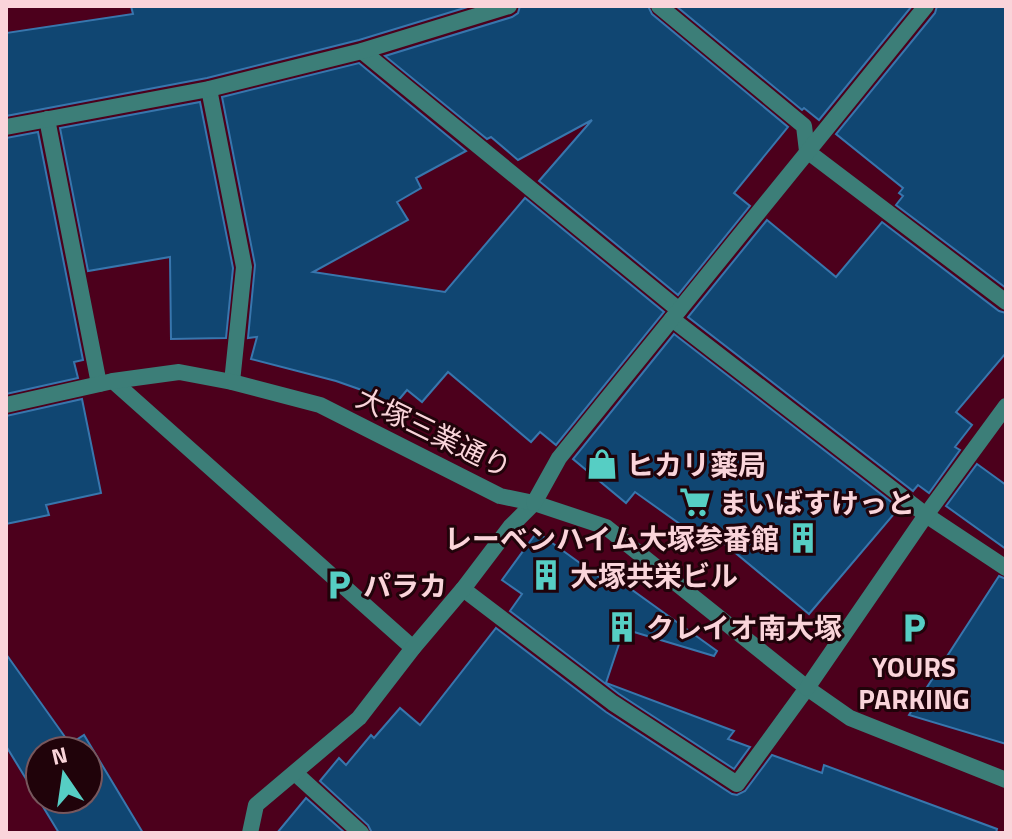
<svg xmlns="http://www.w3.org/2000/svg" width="1012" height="839" font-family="'Titillium Web','Noto Sans JP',sans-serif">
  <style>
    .building { fill: #104672; stroke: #3876ad; stroke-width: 2; fill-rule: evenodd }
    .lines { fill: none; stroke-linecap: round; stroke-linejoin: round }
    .lane { stroke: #3c7e78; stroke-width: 16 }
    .street { stroke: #3c7e78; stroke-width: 16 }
    .labels { text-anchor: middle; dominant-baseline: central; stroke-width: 6; stroke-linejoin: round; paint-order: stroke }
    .street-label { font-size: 28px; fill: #fad4da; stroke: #20030a }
    .poi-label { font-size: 28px; font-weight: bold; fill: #fad4da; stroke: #20030a; text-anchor: start }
  </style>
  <rect width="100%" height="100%" fill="#4c001c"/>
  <g class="building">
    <path d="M131,6h340l-112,34 -152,38 -201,38v-83l127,-19z"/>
    <path d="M520,6h128l4,8 136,113 -54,66 16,13 -72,89 -139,-114 53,-61 -74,40 -27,-23 -4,2 -102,-83 127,-39 6,-4z"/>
    <path d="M676,6h236l-93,114 -15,-12 -2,2z"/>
    <path d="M937,6h69v282l-110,-83 7,-9 -4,-3 4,-5 -67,-54 99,-121z"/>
    <path d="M359,63l107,88 -50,27 5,10 -24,14 11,18 -95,52 132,20 80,-94 139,114 -108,133 -16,-13 -9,10 -83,-70 -26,30 -15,-12 -16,19 -18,-15 -37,-13 -85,-22 6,-22 -9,1 7,-73 -33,-168z"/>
    <path d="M200,102l33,166 -7,70 -55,1 -1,-82 -82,14 -28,-143z"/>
    <path d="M38,132l45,228 -9,2 4,16 -72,16v-256z"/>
    <path d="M767,220l69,57 46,-55 117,89 7,2v40l-50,59 16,13 -17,22 5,3 -31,43 -11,-8 -5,6 -225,-174z"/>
    <path d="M674,334l225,174 -90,106 -88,-73 -6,8 -80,-57 -9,11 -53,-44z"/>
    <path d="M82,399l19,94 -55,12 3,10 -43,9v-108z"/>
    <path d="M977,464l29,21v64l-60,-43z"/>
    <path d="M537,532l72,52 5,-7 103,74 -3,5 -90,-27 -18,54 128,48 -6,8 22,8 -16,22 -115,-75 -109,-83 12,-17 -20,-14z"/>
    <path d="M999,576l7,3v165l-97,-29z"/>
    <path d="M496,628l110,84 126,82 5,1 8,-4 27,-36 50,18 2,-8 173,64 -1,4h-624l-4,-8 -48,-44 19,-23 7,7 25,-30 3,3 26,-30 20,17z"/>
    <path d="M6,654l64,90 14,-9 59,98h-84l-53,-87zM40,751h48v48h-48z"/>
    <path d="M306,798l39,35h-68z"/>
  </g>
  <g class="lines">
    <g class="lane">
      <path d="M659,6l145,120 3,25 199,151"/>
      <path d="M362,51l317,259"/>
      <path d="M209,89l35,178 -12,115"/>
      <path d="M47,119l52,265"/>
      <path d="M6,127l203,-38 153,-38 147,-45"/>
      <path d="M672,319l254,196 80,53"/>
      <path d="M113,381l300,267"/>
      <path d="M463,589l150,114 124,81 70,-96"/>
      <path d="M295,773l66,60"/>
      <path d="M250,833l6,-28 103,-87 54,-70 50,-59 47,-62 24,-24"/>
    </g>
    <g class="street">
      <path d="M6,405l107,-24 66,-9 53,10 88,23 180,91 34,7 72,24 201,161 43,30 156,62"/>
      <path d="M534,503l25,-45 367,-452"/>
      <path d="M807,688l119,-173 80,-109"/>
    </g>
  </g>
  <defs>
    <symbol id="shop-bare" viewBox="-9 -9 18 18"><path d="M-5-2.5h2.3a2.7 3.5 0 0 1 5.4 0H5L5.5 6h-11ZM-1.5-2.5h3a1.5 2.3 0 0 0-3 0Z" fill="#56cec4" stroke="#20030a" stroke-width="2.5" paint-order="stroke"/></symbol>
    <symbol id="supermarket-bare" viewBox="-9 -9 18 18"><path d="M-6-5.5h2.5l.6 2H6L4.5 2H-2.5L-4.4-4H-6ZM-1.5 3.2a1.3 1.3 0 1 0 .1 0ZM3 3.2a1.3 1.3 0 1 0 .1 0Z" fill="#56cec4" stroke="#20030a" stroke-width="2.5" paint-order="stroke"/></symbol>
    <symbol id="building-bare" viewBox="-9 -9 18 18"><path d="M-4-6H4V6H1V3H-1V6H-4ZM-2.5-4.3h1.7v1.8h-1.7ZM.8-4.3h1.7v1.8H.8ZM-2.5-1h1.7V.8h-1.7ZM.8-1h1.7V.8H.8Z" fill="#56cec4" stroke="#20030a" stroke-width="2.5" paint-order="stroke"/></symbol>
    <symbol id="parking-bare" viewBox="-9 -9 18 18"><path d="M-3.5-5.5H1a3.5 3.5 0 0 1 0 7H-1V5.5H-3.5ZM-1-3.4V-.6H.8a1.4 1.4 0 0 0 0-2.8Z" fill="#56cec4" stroke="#20030a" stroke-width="2.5" paint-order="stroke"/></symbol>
  </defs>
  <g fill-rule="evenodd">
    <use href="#shop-bare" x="580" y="442" width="44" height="44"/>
    <use href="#supermarket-bare" x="673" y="480" width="44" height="44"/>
    <use href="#building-bare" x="781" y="516" width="44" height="44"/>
    <use href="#building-bare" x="524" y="553" width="44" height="44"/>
    <use href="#parking-bare" x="317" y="563" width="44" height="44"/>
    <use href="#building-bare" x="600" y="605" width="44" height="44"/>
    <use href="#parking-bare" x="892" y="606" width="44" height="44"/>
  </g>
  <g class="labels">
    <g class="street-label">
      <text transform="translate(434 432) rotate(26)">大塚三業通り</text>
    </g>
    <g class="poi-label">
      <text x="626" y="464">ヒカリ薬局</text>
      <text x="719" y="502">まいばすけっと</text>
      <text x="779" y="538" text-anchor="end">レーベンハイム大塚参番館</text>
      <text x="570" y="575">大塚共栄ビル</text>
      <text x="363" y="585">パラカ</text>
      <text x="646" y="627">クレイオ南大塚</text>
      <text x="914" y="666" text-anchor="middle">YOURS<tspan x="914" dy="32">PARKING</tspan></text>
    </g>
  </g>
  <rect width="1012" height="839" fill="none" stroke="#fad4da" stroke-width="16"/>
  <g transform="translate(64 775) rotate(347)"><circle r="38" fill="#20030a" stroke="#77575d" stroke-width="2"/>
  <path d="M0-6L14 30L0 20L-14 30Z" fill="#56cec4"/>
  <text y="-12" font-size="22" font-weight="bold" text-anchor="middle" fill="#fad4da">N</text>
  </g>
</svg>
